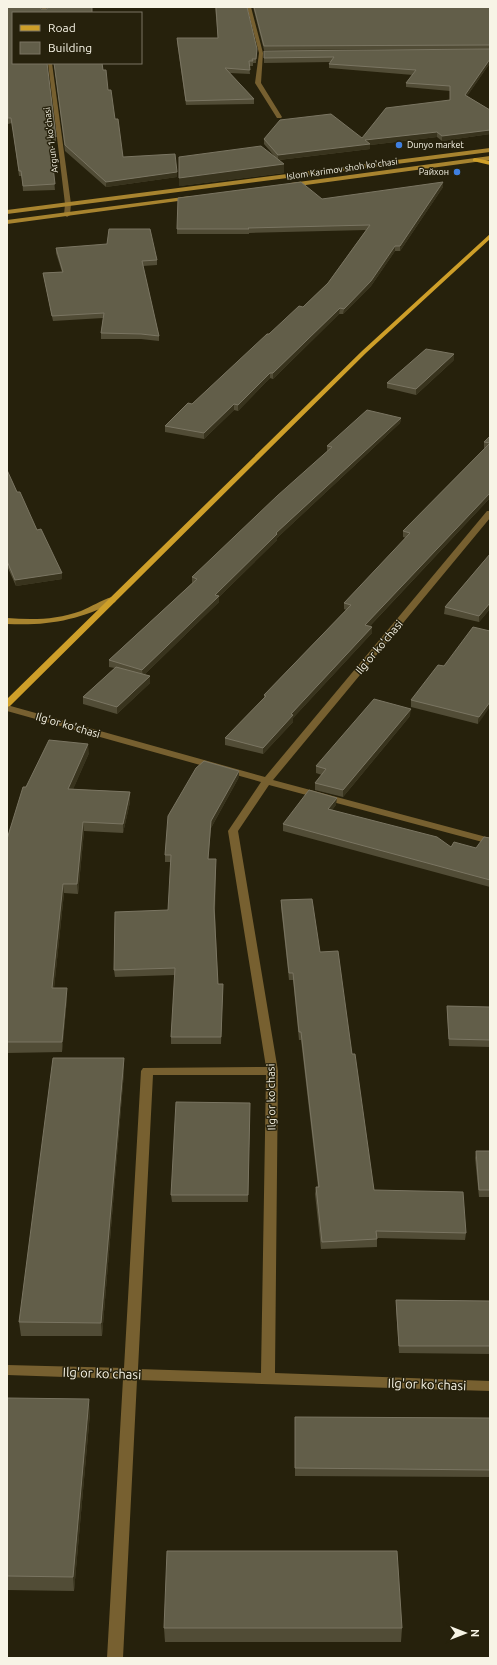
<svg xmlns="http://www.w3.org/2000/svg" width="497" height="1665" font-family="Ubuntu,sans-serif">
  <style>
    .lines { fill: none; stroke-linecap: round; stroke-linejoin: round }
    .street { fill: #776030; fill-rule: evenodd }
    .secondary { fill: #a8842f; fill-rule: evenodd }
    .primary { fill: #ce9f29; fill-rule: evenodd }
    .wall { fill: #514c36 }
    .shaded-wall { fill: #38331d }
    .building { fill: #625e49; stroke: #7a7562 }
    .shop-dot { fill: #3f7fe0; stroke: #26210c; stroke-width: 1.5 }
    .labels { text-anchor: middle; dominant-baseline: central; stroke-width: 3; stroke-linejoin: round; paint-order: stroke }
    .far-street-label { font-size: 9px; fill: #f7f4e6; stroke: #26210c }
    .far-poi-label { font-size: 9px; fill: #f7f4e6; stroke: #26210c; text-anchor: start }
    .street-label { font-size: 11px; fill: #f7f4e6; stroke: #26210c }
    .near-street-label { font-size: 13px; fill: #f7f4e6; stroke: #26210c }
  </style>
  <rect width="100%" height="100%" fill="#26210c"/>
  <g class="lines">
    <g class="street">
      <rect x="42" y="7" width="4" height="6"/>
      <path d="M247,7h4l12,46 -2,30 21,34 -1,1h-4l-22,-35 4,-30z"/>
      <path d="M48,63h4l19,141 -1,11 -3,2 -3,-2 1,-11z"/>
      <path d="M487,511h3v7l-217,262 217,58v6l-221,-59 -31,46 40,240 -3,302 215,8v10l-353,-11 -14,278h-16l16,-279 -116,-4v-10l117,3 17,-297 2,-3 123,-1 -38,-236 33,-49 -254,-71v-6l258,72zM153,1075h113l-5,298 -123,-4z"/>
    </g>
    <g class="secondary">
      <path d="M490,148v4l-483,62v-4z"/>
      <path d="M490,156v4l-199,27 -3,-2 3,-2z"/>
      <path d="M191,196l3,2 -1,1 -186,25v-4z"/>
      <path d="M112,597l4,3 -1,2c-37,18 -66,24 -108,22v-6c25,2 49,2 74,-7 10,-4 20,-11 31,-14z"/>
    </g>
    <g class="primary">
      <path d="M475,158l15,3v4l-17,-4v-2z"/>
      <path d="M490,234v5l-124,114 -356,353 -3,1v-8l355,-348z"/>
    </g>
  </g>
  <g class="wall">
    <path d="M7,7h34v2h6v-2h45v6h-79v50h34l9,74v5l-6,-5 5,53 -32,1 -1,-15h-3l-7,-53 -4,1z"/>
    <path d="M215,7h32l10,42 -1,14h-3v3h-4l1,8 -20,-1 24,26v5l-68,1 -9,-63v-4h41z"/>
    <path d="M253,7h237v42l-226,1z"/>
    <path d="M264,51l226,12 -23,33 23,14v24l-48,7 -5,-4 -67,8v4l-91,11 5,13 -105,13 98,-27 -13,-15v-5l98,-1 88,-38v-9l-44,-4v-4l7,-8 -84,-7v-4l2,-2 -67,1z"/>
    <path d="M54,63h48l1,7 5,20 15,67 54,15v5l-71,10 -41,-36z"/>
    <path d="M443,187l-43,64h-5l-24,35 -28,28h-4l-66,65 -3,-1 -32,33 -4,-1 -30,29 -39,-7v-6l27,-22 77,-70 34,-27 25,-24 38,-53 -117,3v1h-72v-5l145,-30z"/>
    <path d="M56,248l101,12v5l-14,1 16,70v5l-18,-2h-40v-6l2,-15 -50,3 -9,-43 -1,-5 19,-1 -6,-19z"/>
    <path d="M454,360l-38,35 -29,-7v-5z"/>
    <path d="M401,418l-1,5 -123,115v2l-58,57v5l-75,73 6,1v7l-33,31 -34,-10v-7l32,-29 -6,-1v-7l83,-77v-6l135,-125v-6z"/>
    <path d="M490,436v62l-120,128 2,7 -79,85v4l-30,32 -38,-9v-7l39,-40v-3l82,-85 -2,-1v-6l62,-65 -3,-1v-6l82,-83h-1v-6z"/>
    <path d="M7,470l10,22 45,87 -46,7 -9,-20z"/>
    <path d="M490,554v55l-11,13 -35,-8 1,-7z"/>
    <path d="M490,631l-12,93 -67,-17v-7l33,-34z"/>
    <path d="M410,716l-67,81 -28,-7v-7l7,-8 -6,-2v-7z"/>
    <path d="M89,753l-16,36 57,3v10l-7,31 -39,-2 -6,63 -14,-1 -10,95 13,10 -5,54 -55,1v-214l19,-52z"/>
    <path d="M239,777l-28,51 -3,31 8,7 -1,46 3,72h5l-2,60h-50v-7l4,-62 -60,2 -1,-7 54,-60 3,-48h-6v-7z"/>
    <path d="M336,805l-4,5 119,37 25,1 14,-10v49l-207,-56v-7z"/>
    <path d="M490,828v9l-1,-1z"/>
    <path d="M281,900l39,52 32,102 22,136 92,43 -1,7 -88,-2v9l-56,2 -6,-55 1,-7h2l-17,-147h-2l-6,-60h-4l-8,-73z"/>
    <path d="M447,1006l43,1v40l-41,-1 -2,-33z"/>
    <path d="M124,1058v14l-22,264h-81l-2,-14z"/>
    <path d="M250,1103l-2,99h-76l-1,-7z"/>
    <path d="M476,1151h14v46h-11l-4,-39z"/>
    <path d="M396,1300l94,1v53l-91,-1 -3,-45z"/>
    <path d="M7,1398l83,15 -16,178 -67,-1z"/>
    <path d="M295,1417l195,1v59l-195,-1z"/>
    <path d="M164,1628h238l-1,14h-236z"/>
  </g>
  <g class="shaded-wall">
    <path d="M490,59v4l-25,36v-4z"/>
    <path d="M490,130v4l-48,7v-5z"/>
    <path d="M437,132v5l-67,8v4l-92,11v-5l87,-15z"/>
    <path d="M284,164v9l-105,13v-8z"/>
    <path d="M177,172v5l-71,10v-5z"/>
    <path d="M443,182v5l-43,64v-5z"/>
    <path d="M395,246v5l-24,35 -28,28 1,-5z"/>
    <path d="M340,308l-1,6 -66,65v-6z"/>
    <path d="M454,354v6l-38,35v-6z"/>
    <path d="M270,373v5l-32,33v-6z"/>
    <path d="M234,404v6l-30,29v-6z"/>
    <path d="M401,418l-1,5 -123,115v2l-58,57v5l-76,74 -1,-6 73,-75 61,-62z"/>
    <path d="M490,493v5l-125,133v-6z"/>
    <path d="M62,573v6l-46,7 -1,-6z"/>
    <path d="M490,603v6l-11,13v-6z"/>
    <path d="M372,627v6l-79,85v4l-30,32v-6l28,-34z"/>
    <path d="M150,676v7l-33,31v-7z"/>
    <path d="M490,702v5l-12,17 1,-7z"/>
    <path d="M411,709l-1,7 -67,81v-7z"/>
    <path d="M88,744l1,9 -20,46 -1,-10z"/>
    <path d="M239,771v6l-28,51 -3,38v-7l3,-38z"/>
    <path d="M130,792v10l-7,31v-9z"/>
    <path d="M337,798l-1,7 -8,10v-6z"/>
    <path d="M83,822l1,9 -6,63 -1,-10z"/>
    <path d="M63,884l1,9 -11,105 -1,-10z"/>
    <path d="M67,988v10l-5,54v-10z"/>
    <path d="M124,1058v14l-22,264 -1,-13z"/>
    <path d="M89,1399l1,14 -16,178 -1,-14z"/>
  </g>
  <g class="building">
    <path d="M7,7h34v2h6v-2h45v6h-79v50h34l9,74 -7,-6 6,53 -32,2 -2,-15h-2l-8,-53h-3z"/>
    <path d="M216,7h31l10,42 -1,10h-4l1,2h-4l1,9 -25,-2 29,31 -68,2 -9,-63h41z"/>
    <path d="M254,7h236v38l-226,1z"/>
    <path d="M490,49v10l-25,36 25,15v20l-48,6 -5,-4 -72,8 5,4 -92,11 -14,-16 16,-19 51,-6 31,24 24,-30 64,-8v-14l-44,-3 10,-13 -87,-6 5,-7 -70,1v-7z"/>
    <path d="M54,63h48l1,7h3l2,20h3l4,29h3l5,38 52,-3 2,18 -71,10 -41,-37z"/>
    <path d="M261,146l23,18 -105,14v-21z"/>
    <path d="M301,182l21,17 121,-17 -43,64h-5l-24,35 -27,28 -4,-1 -67,65h-3l-32,32 -4,-1 -30,29 -39,-7 23,-23 4,1 75,-70h2l30,-28 4,1 25,-24 42,-58 -122,3 1,1h-72l1,-31z"/>
    <path d="M109,229h41l7,31 -15,1 17,75 -18,-2 -40,-1 3,-20 -52,3 -9,-43 20,-1 -7,-24 51,-4z"/>
    <path d="M426,349l28,5 -38,35 -29,-6z"/>
    <path d="M367,410l34,8 -125,115 1,1 -62,61 4,1 -77,74 -33,-10 88,-81 -5,-2 85,-81 55,-49 -5,-1z"/>
    <path d="M490,436v57l-125,132 7,2 -81,87 2,1 -30,33 -38,-10 41,-42 -2,-1 87,-90 -7,-2 66,-70 -7,-2 87,-88 -6,-1z"/>
    <path d="M7,470l10,22h3l17,38 4,-1 21,44 -47,7 -8,-19z"/>
    <path d="M490,554v49l-11,13 -34,-9z"/>
    <path d="M473,627l17,4v71l-11,15 -68,-17 27,-35 6,1z"/>
    <path d="M116,667l34,9 -33,31 -34,-10z"/>
    <path d="M374,699l37,10 -68,81 -28,-7 11,-14 -10,-3z"/>
    <path d="M49,740l39,4 -20,45 62,3 -7,32 -40,-2 -6,62h-14l-11,104h15l-5,54h-55v-203l16,-52h3z"/>
    <path d="M204,761l35,10 -28,50 -3,38h8l-2,49 4,76h5l-2,53h-50l4,-69 -61,2 1,-58 53,-2 3,-55h-6l3,-39 28,-48z"/>
    <path d="M309,790l28,8 -9,11 109,28 14,10 3,-5 22,6 8,-11 6,1v42l-207,-56z"/>
    <path d="M312,899l8,53 18,-1 14,103h3l19,136 89,2 3,41 -90,-2 1,8 -55,3 -6,-55h3l-18,-155h-2l-6,-59h-4l-8,-73z"/>
    <path d="M447,1006l43,1v33l-41,-1z"/>
    <path d="M53,1058h71l-23,265 -82,-1z"/>
    <path d="M176,1102l74,1 -2,92h-77z"/>
    <path d="M476,1151h14v39h-11z"/>
    <path d="M396,1300l94,1v45h-91z"/>
    <path d="M7,1398l82,1 -16,178 -66,-1z"/>
    <path d="M295,1417l195,1v52l-195,-2z"/>
    <path d="M167,1551h230l5,77h-238z"/>
  </g>
  <g class="shop-dot">
    <circle cx="399" cy="145" r="4"/>
    <circle cx="457" cy="172" r="4"/>
  </g>
  <g class="labels">
    <g class="far-street-label">
      <text transform="translate(51 140) rotate(-97)">Argun-1 ko'chasi</text>
      <text transform="translate(342 169) rotate(-8)">Islom Karimov shoh ko'chasi</text>
    </g>
    <g class="far-poi-label">
      <text x="407" y="145">Dunyo market</text>
      <text x="449" y="172" text-anchor="end">Райхон</text>
    </g>
    <g class="street-label">
      <text transform="translate(379 647) rotate(-50)">Ilg'or ko'chasi</text>
      <text transform="translate(68 725) rotate(16)">Ilg'or ko'chasi</text>
      <text transform="translate(271 1097) rotate(-91)">Ilg'or ko'chasi</text>
    </g>
    <g class="near-street-label">
      <text transform="translate(102 1373) rotate(2)">Ilg'or ko'chasi</text>
      <text transform="translate(427 1384) rotate(2)">Ilg'or ko'chasi</text>
    </g>
  </g>
  <rect width="497" height="1665" fill="none" stroke="#f7f4e6" stroke-width="16"/>
  <rect x="12" y="12" width="130" height="52" fill="#26210c" stroke="#7a7563"/>
  <rect x="20" y="25" width="20" height="6" fill="#ce9f29" stroke="#7a7563"/>
  <text x="48" y="32" font-size="12" fill="#f7f4e6">Road</text>
  <rect x="20" y="42" width="20" height="12" fill="#625e49" stroke="#7a7563"/>
  <text x="48" y="52" font-size="12" fill="#f7f4e6">Building</text>
  <g transform="translate(465 1633) rotate(90)" stroke="#26210c" stroke-width="3" paint-order="stroke">
  <path d="M0-3L7 15L0 10L-7 15Z" fill="#f7f4e6"/>
  <text y="-6" font-size="11" font-weight="bold" text-anchor="middle" fill="#f7f4e6">N</text>
  </g>
</svg>
